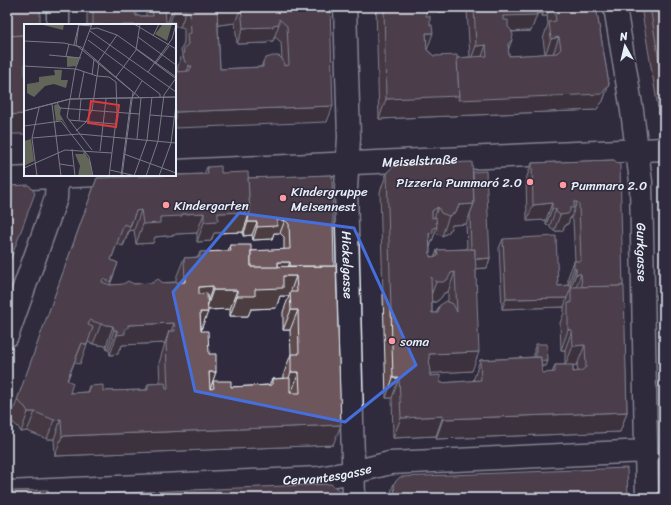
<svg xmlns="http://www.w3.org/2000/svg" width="671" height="505" font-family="Sriracha,sans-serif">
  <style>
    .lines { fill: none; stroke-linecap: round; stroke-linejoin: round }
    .minor-casing { stroke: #e8f1f8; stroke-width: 25 }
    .minor { stroke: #2f2a3d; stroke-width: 22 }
    .wall { fill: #5e4b4e; stroke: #e8f1f8; fill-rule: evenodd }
    .shaded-wall { fill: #4c3d40; stroke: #e8f1f8 }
    .building { fill: #6d575b; stroke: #e8f1f8; fill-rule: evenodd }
    .marked { fill: none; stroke: #466fde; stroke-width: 3; stroke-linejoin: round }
    .poi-dot { fill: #ff9aa2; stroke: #2f2a3d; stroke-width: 1.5 }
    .labels { text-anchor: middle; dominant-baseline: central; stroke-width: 3; stroke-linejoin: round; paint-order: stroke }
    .street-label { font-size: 13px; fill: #e8f1f8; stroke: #2f2a3d }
    .poi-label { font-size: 13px; fill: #e8f1f8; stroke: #2f2a3d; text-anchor: start }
    .inset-road { fill: none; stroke: #797a88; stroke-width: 1 }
    .view { fill: #d83c3d; fill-opacity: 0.15; stroke: #d83c3d; stroke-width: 2 }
    .inset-edge { fill: none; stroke: #e8f1f8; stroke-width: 2 }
  </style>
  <rect width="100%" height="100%" fill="#2f2a3d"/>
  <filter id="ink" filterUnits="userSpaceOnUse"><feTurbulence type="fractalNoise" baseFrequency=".025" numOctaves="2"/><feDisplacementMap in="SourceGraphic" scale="8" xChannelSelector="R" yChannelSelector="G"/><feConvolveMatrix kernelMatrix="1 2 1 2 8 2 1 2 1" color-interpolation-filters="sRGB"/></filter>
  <g filter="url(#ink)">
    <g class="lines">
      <defs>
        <g id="minor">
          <path id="s1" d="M345,7l4,130 -3,52 8,309"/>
          <path id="s2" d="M615,7l17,104 9,71 6,316"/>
          <path d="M58,25v-18"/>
          <path id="s3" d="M175,171l489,-22"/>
          <path d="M7,179l91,-4"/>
          <path d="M7,336l49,-138 1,-23"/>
          <path id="s4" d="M7,492l312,-14 35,-6 36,-9 256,-12"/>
        </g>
      </defs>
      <use href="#minor" class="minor-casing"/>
      <use href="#minor" class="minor"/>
    </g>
    <g class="wall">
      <path d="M87,7h48l1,9h10v-9h184l-3,115 -150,-50 1,-6 4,-11 -1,-5 3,-8v-14l-9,-3h-88zM235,23l2,21 30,-1 1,-2h5l2,-4 6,5 1,18 -19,2 -2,5 -41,2 -2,-44z"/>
      <path d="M376,7h50l1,43 7,6 23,2 13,-1 -3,-46 -29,1v-5h158l13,77 -6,17 -7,9 -217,9zM542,13v3h5l1,8 -5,15 2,15 -36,2 -1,-6 4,-18 19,-1 6,-17z"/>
      <path d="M641,7h23v100l-6,1z"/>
      <path d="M614,160l9,126 4,126 -7,20 -184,7v-3l-43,2 -1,-40h-6l-6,-206 7,-20h85l18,86 -3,10 -11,1 -4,102 -42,2v3l10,7 33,-2 7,-21 54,-3v-8l2,-5 10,22h-5l1,7h10l3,-8h10v-15h-4l-1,-27 4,-10v-6l-62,2 -3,-61 4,-9 55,47 12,-1h-2v-8l6,-16h1l-2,-41 -2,-2h-1l-2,6h-2l-2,4 -2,3h-8l-4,-3v-3h-4v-5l-19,1 -1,-42 6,-16zM466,224l1,25 -30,1 -2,6 -5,1v-10l5,-14 7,3 7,-4 3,-7zM448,292v10l-9,4 -3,7h-4v-11h4l5,-4 3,-5zM573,365h4l1,7h-5z"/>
      <path d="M207,167l14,6 27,5 84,-3 1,270 -278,11 -1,-17h-7l-20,-8 -6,1 -3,-5 -8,-7 87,-242 107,-4zM134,230l2,14 17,-1 2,-6 20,-2 1,-1 21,-1v9l14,-1 3,-8 29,-1v4l9,-1 1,5 19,-1 2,-6h6l4,4v13l-33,1 -21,-6 -2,6 -28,1 -2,5 -14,1 -8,20v4l-66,3 8,-22 -7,-3 6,-16 6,2 6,-15zM280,296h9l-6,16v18h7l1,24 -7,19v5l-12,1 -3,6 -38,2 -18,-6 -3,7 6,-16 -7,-18 -8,-24 7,-20 22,-1v7h18l3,-7 25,-1zM88,342l5,2 13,2 1,4h2l1,5 8,-1 1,-5 2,-1 1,-3 43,-2 -6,20 1,20 -12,1 -2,6 -43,1 -14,-5 -2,6 -17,1 -3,-13 7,-17 6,1z"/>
      <path d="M394,483l234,15h-239z"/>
    </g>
    <g class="shaded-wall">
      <path d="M165,7h8l-5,15 -9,1z"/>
      <path d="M241,7l-6,16 -24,3 6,-17z"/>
      <path d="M440,7h29l-2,4 -29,1z"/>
      <path d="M534,7h10l-2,6 -7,1 2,1 -6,16 -34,1 6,-16z"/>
      <path d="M546,7h4l-3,9h-5z"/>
      <path d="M174,11h12l-6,16h-5v-2h-6z"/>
      <path d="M279,24l-6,17h-5l-1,2 -30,1 6,-16z"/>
      <path d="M426,33h7l-7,20z"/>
      <path d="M559,37l-6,17 -8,1 6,-16z"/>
      <path d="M512,40l-6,16 2,-12z"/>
      <path d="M486,45l-6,17h-10l6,-16z"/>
      <path d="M189,66h3l-9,17z"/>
      <path d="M609,84l-6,17 -7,9 -217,9 7,-20z"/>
      <path d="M664,91v16l-6,1z"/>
      <path d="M333,106l-6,16 -152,6v-16z"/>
      <path d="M25,114v20h-18v-19z"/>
      <path d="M574,202h3l-6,16h-1l-2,6h-2l-2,4 -2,3h-8l6,-16 10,-7z"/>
      <path d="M552,203l-6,17 -19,1 6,-16z"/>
      <path d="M474,204l-8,20 -14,1 -3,7 -7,4 7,-20 10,-11z"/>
      <path d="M438,207l-7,19 1,-15z"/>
      <path d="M552,209h4l-6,16h-4z"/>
      <path d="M141,210l-7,20 -5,1 -6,15 13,-35z"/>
      <path d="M250,212l-7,20 -29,1 -3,8 -14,1 7,-20 14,-9z"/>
      <path d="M204,213l-7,20 -21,1 -1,1 -20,2 -2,6 -17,1 7,-20 17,-7 22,-3z"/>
      <path d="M277,220h8l-5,13h-6l-2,6 -19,1 4,-13z"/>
      <path d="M248,222h9l-5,13 -9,1z"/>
      <path d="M437,227l-7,20 -1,-14 4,-5z"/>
      <path d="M490,258l-3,10 -19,1 3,-9z"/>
      <path d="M278,262h12l-5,13h-7z"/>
      <path d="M574,268h2l-6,17h-2z"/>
      <path d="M455,272l-7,20 -4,1 -3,5 -5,4 -7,-1 7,-19 15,-9z"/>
      <path d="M576,274h5l-6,16 -4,-2z"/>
      <path d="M283,276h13l-7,20h-9l-4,12 -25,1 -3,7h-18l7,-20 18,-7z"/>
      <path d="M213,286l-7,20 -14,1 7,-20z"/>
      <path d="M213,290h24l-7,19 -24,1z"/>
      <path d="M567,298l-3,9 -62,2 4,-10z"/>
      <path d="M291,310h7l-8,20h-7z"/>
      <path d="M200,312h8l-8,20z"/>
      <path d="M174,323l-7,20 2,-12 -4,12 -43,2 -1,3 -2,1 -1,5 -8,1 7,-20 8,-6 3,-4z"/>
      <path d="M101,324l12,2 -7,20 -13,-2z"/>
      <path d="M114,330h3l-8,20h-2z"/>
      <path d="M568,330h4l-7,20h-4z"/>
      <path d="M82,343l-8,20 -14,37 7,-20z"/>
      <path d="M585,345l-8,20 -12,1 8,-20z"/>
      <path d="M479,352l-7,19 -50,3 7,-20z"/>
      <path d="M537,361h11l-2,5h-11z"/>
      <path d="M209,372h7l-7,20z"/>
      <path d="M291,372h8l-7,19 -8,1z"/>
      <path d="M393,378h6l-7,20h-6z"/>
      <path d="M28,412h7l-8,19 -6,1z"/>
      <path d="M627,412l-7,20 -184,7 7,-20z"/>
      <path d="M443,416l-7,20 -43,2 8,-20z"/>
      <path d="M61,419l-7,20h-7l7,-19z"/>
      <path d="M341,425l-8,20 -278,11 7,-20z"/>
    </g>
    <g class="building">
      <path d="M7,7h33v18h-15v10l-18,1z"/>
      <path d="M93,7h42l1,9h17l-1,-9h13l1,16 9,-1v3h-82z"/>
      <path d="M174,7h65l-22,2 3,60 43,-2v-5l3,-4 7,-2h6l4,4 1,6 5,-1 -2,-39 -8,-7v5l-6,1v2l-30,1 -2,-21h89l3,99 -158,6v-40l14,-1 3,-5h-3l-4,-4 -2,-6 1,-7 4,-5 -1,-10 4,-1 -1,-21 -4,-1h-12z"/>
      <path d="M384,7h42v9h4v9h2l1,8h-7l1,17 7,6 23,-1 2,41 -73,3z"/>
      <path d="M474,7h62l1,8 -34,1v4h5v7l3,3 2,5 -1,5 -4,4 1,12 48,-3 4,-4 -2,-12 -8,2 -2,-17 7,-1 -2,-14h42l13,77 -7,10 -144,6 1,-4 -2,-38 30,-2 -1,-11 -10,1z"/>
      <path d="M650,7h14v84z"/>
      <path d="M25,35v79l-18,1v-79z"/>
      <path d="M614,160l6,5 3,121 -41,1 -1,-13h-5v-6h-2v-7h7l-2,-57 -2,-2h-3v6h-4v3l-2,3 -8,1 -4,-3v-3h-4v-6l-19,2 -1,-42z"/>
      <path d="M472,162l2,42 -15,1 -3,7 -7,4 -8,-3 -3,-6 -6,4v7l4,-1 1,10 -4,1v5h-4l1,24 8,-1 -1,-6 38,-1 4,103 -50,2 1,22 10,-1v8l41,-3 -1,-20 61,-3 1,16 13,-1v-7h18v7l8,-1 5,-4 -1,-22 -12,1 -1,-16h-4v-27h3v-16l53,-1 3,126 -184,7v-3l-42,2 -2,-40h-6l-6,-206 8,-7zM455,272l2,40 -4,-8 -7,-3 -7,5 -1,7h-6l-1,-36 5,5h7l5,-3 3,-6z"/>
      <path d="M221,166v7l27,-1 2,40 -32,1v8l-14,1v-9l-22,1v2l-22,1v6l-17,1 -2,-14 -5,1 -6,15 -6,-2 -13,36 7,3 -7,19 -8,-3 -1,3 8,3 13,-1 5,-3 6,3 18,-1 6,-4 5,4 22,-1 -1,-24 16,-1v-5l31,-1 -1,-6h21v22l85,-1 5,159 -279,11 -1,-17 -7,1 -19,-8h-7l-3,-5 -8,-7 80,-222 111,-4 -1,-7zM283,276h13l1,16h-7l1,18h7l1,44h-8v18h8l1,21h-10v-15l-18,1v6l-41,2v-6h-18l1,7 -4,1 -1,-17h7v-18h-7l-1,-23h-7l-1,-19h8l-1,-19 -8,1v-7l14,-1v4h24v6h18v-7l28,-1zM90,320l11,4 12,2 1,4h3v5l8,-1v-5l3,-1v-3l46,-2 1,8h-6l-3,12 2,46h-2l-1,-6 -17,1v6l-45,1v-6l-14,1v6l-19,1 3,-10 -6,-3 15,-37 5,2 6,-18 -5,-2z"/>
      <path d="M486,171l4,87 -15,1v-10h-4l-1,-35 4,-10 -1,-32z"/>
      <path d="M332,175l2,91h-44v-4h-12v5h-27v-16l39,-2 -1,-25 -4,-4h-8v6l-20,1v-5h-9v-3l2,-7 -2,-34z"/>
      <path d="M29,185l6,8 -28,76v-83z"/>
      <path d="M556,236l2,50 13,-1v3l-4,10 -61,1 -3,-60z"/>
      <path d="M536,344h11l1,17h-7v-4h-5z"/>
      <path d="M627,468l1,30h-233l-1,-15 6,-6z"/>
      <path d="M331,484l9,7v7h-241v-4z"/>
      <path d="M48,490l1,8h-42v-7z"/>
    </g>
  </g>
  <path d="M0 0H671V505H0ZM239,213l115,15 62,137 -71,57 -150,-31 -22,-99z" fill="#2f2a3d" fill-opacity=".55" fill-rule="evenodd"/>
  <path class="marked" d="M239,213l115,15 62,137 -71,57 -150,-31 -22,-99z"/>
  <g class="poi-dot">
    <circle cx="530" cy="182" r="4"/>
    <circle cx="563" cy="185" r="4"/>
    <circle cx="283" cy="198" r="4"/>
    <circle cx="166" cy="205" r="4"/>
    <circle cx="392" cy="341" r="4"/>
  </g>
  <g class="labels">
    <g class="street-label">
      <text stroke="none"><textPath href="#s3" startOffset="245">Meiselstraße</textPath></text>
      <text stroke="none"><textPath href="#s2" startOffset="247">Gurkgasse</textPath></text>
      <text stroke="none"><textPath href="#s1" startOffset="258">Hickelgasse</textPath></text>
      <text stroke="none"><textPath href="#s4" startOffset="321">Cervantesgasse</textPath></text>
    </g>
    <g class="poi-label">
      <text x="522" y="182" text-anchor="end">Pizzeria Pummaró 2.0</text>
      <text x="571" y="185">Pummaro 2.0</text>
      <text x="291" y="191">Kindergruppe<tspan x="291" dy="15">Meisennest</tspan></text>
      <text x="174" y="205">Kindergarten</text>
      <text x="400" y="341">soma</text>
    </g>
  </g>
  <g transform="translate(24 24)">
    <rect width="152" height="152" fill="#2f2a3d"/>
    <path d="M15,0h25l-1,6zM139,0h9l-5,17 -12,-7zM43,32l12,2 -3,8 -9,1zM30,46h8l-1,10h7l-2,8 -12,-4 -9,2 -11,11 -7,-4v-9l12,-2v-5l16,-2zM32,80l5,4 -1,6 9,16 -7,-10 -6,1 -2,-15zM7,115l3,22 -10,5v-25zM60,127l7,12 1,12 -14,1 2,-10 -5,-12h8z" fill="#616659"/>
    <path class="inset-road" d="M55,0l-3,21 57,47 -11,84M68,0l-17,46 -8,47 25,33M110,0l42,25M55,1l13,1M67,5l6,-1 20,7 59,42M66,7l86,61M129,12l6,-12M114,13l38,28M64,16l72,54v3M0,17l40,2 17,4 58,50M50,21l5,-21M112,25l39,29M25,31l32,3M42,32l3,-12M74,38l19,-27M132,39l13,-17M0,42l52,3 21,7 12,1 7,5 1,31 -8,63M124,48l24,-33 4,-15M68,51l2,-16M92,53l20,-27 4,-26M55,74l5,-26M33,79l3,5 79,6M28,80l9,72M0,87l46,-12 106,-2M0,87l46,-12 106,-2M126,91l26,2M45,96l46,4M55,97l2,-22M0,102l37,-5 28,36 4,19M52,107l10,-9 6,-12 7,-47M8,114l47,-4 97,9M113,115l4,-41M48,125l3,27M76,127l6,-52M100,130l52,19M36,140l13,2M0,144l41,-18 47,3M86,146l26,6M13,152l-5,-38 7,-30M97,152l10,-77 11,-18M110,152l13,-36 5,-43M122,152l12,-35 6,-46 12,-17M135,152l12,-33 5,-38"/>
    <path class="view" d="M67,77l28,4 -3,22 -28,-4z"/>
    <rect width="152" height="152" class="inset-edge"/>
  </g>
  <rect width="671" height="505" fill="none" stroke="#2f2a3d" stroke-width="24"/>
  <rect x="12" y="12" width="647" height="481" fill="none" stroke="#e8f1f8" stroke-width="1.5" filter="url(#ink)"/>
  <g transform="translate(625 46) rotate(352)" stroke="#2f2a3d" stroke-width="3" paint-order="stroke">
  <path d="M0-3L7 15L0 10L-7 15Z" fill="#e8f1f8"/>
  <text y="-6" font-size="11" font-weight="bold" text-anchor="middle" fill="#e8f1f8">N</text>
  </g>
</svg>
